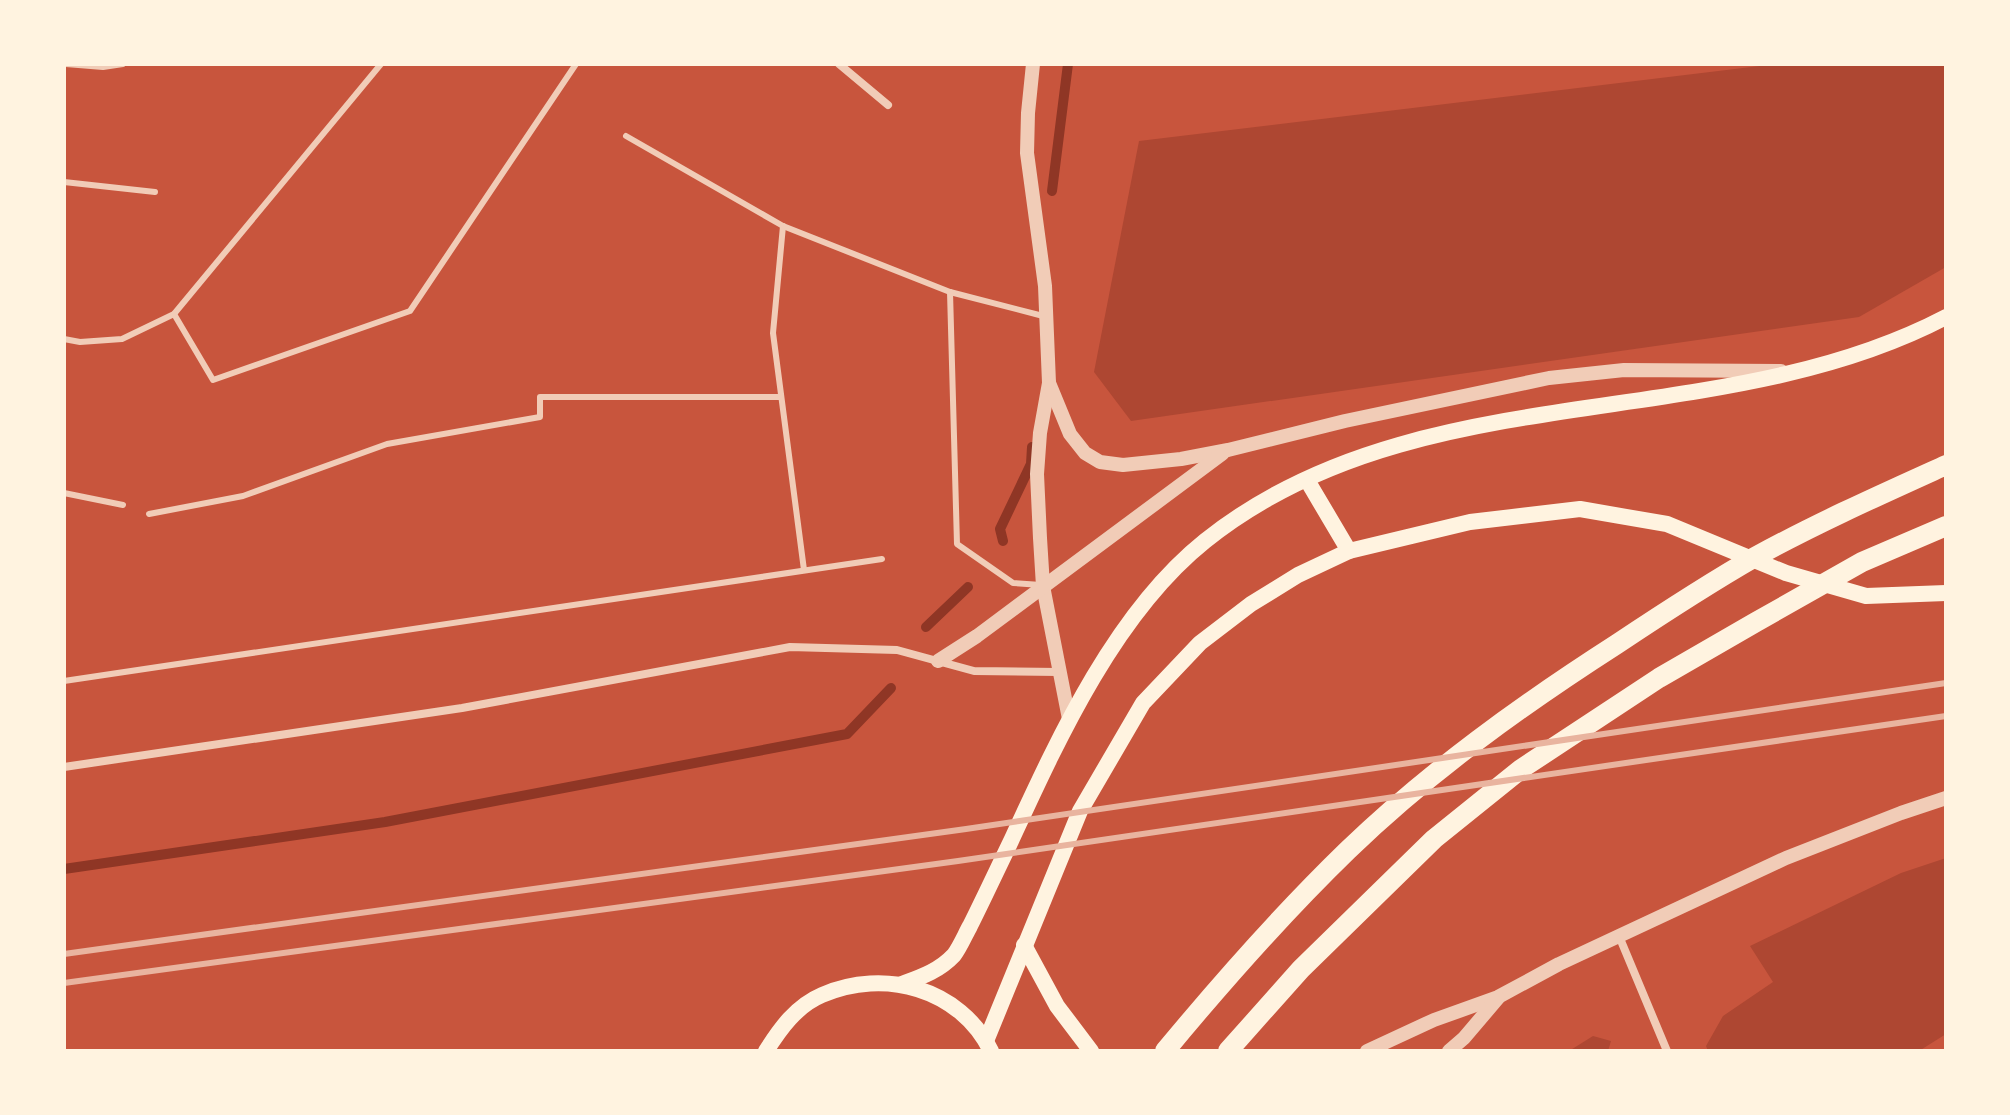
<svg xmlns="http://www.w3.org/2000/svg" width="2010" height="1115" font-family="Quicksand,sans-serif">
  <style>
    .green { fill: #ae4732 }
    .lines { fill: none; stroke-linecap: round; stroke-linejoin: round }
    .stream { stroke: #8f3625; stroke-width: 10 }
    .service { stroke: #f1ccb7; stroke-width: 6 }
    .minor { stroke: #f1ccb7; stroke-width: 8 }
    .tertiary { stroke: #f1ccb7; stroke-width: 14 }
    .secondary { stroke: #fff3e0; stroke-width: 16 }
    .primary { stroke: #fff3e0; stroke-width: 20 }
    .rail { stroke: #e9b49f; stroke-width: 6 }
  </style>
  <rect width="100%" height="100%" fill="#c8553d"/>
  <g class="green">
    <path d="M1776,64h170v203l-87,50 -728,104 -37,-49 45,-231z"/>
    <path d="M1946,858v176l-27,17h-211l-2,-5 17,-30 50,-34 -23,-36 151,-73z"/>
    <path d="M1593,1036l18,5 -3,10h-39z"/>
  </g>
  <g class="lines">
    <g class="stream">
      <path d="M1052,191l16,-127"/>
      <path d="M1003,541l-3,-12 31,-65 1,-17"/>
      <path d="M926,627l42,-40"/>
      <path d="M64,869l321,-47 462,-88 44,-46"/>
    </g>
    <g class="service">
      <path d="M66,64l37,3 20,-3"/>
      <path d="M626,136l157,90 167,66 97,25"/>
      <path d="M64,182l91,10"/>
      <path d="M783,226l-10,107 31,237"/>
      <path d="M950,292l7,252 56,39 28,2"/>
      <path d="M174,314l39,66 197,-69 166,-247"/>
      <path d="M64,339l16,3 42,-3 52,-25 207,-250"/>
      <path d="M64,493l59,12"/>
      <path d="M149,514l94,-18 144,-52 153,-27v-20h241"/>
      <path d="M64,681l818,-122"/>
    </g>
    <g class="minor">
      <path d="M839,64l49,41"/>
      <path d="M64,767l398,-59 328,-61 107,3 77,21 85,1"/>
      <path d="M1619,936l48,115"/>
    </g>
    <g class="tertiary">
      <path d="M1033,64l-5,49 -1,40 18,133 4,97 -9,50 -3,41 3,64 3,48 26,133"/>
      <path d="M1049,383l21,51 15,19 15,9 23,3 58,-6 47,-9 117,-29 204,-43 75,-8 157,1"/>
      <path d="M938,661l39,-25 245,-182"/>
      <path d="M1367,1051l67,-31 64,-23 61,-33 227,-106 115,-45 45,-15"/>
      <path d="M1449,1051l15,-13 34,-40"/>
    </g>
    <g class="secondary">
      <path d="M1307,480l42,71"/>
      <path d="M1024,945l33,61 34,45"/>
      <path d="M902,984c19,-7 37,-13 52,-29 6,-8 11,-20 16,-29 14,-28 27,-56 41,-85 47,-102 104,-228 194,-300 212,-170 510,-103 741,-224"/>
      <path d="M986,1041l94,-230 63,-108 57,-60 51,-39 47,-29 51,-24 121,-29 110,-13 87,15 119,49 80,23 80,-3"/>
      <path d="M766,1051c14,-22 30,-45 56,-56 62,-27 138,-7 169,56"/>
    </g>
    <g class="primary">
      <path d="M1165,1051c58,-70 118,-138 183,-201 82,-79 174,-145 269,-206 45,-30 91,-60 138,-87 62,-34 127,-63 191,-92"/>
      <path d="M1228,1051l73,-82 133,-130 87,-70 138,-91 97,-56 106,-60 84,-36"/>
    </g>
    <g class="rail">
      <path d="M64,954l902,-125 980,-146"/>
      <path d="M64,983l894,-122 988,-145"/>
    </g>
  </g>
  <rect width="2010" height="1115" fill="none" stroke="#fff3e0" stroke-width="132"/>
</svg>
